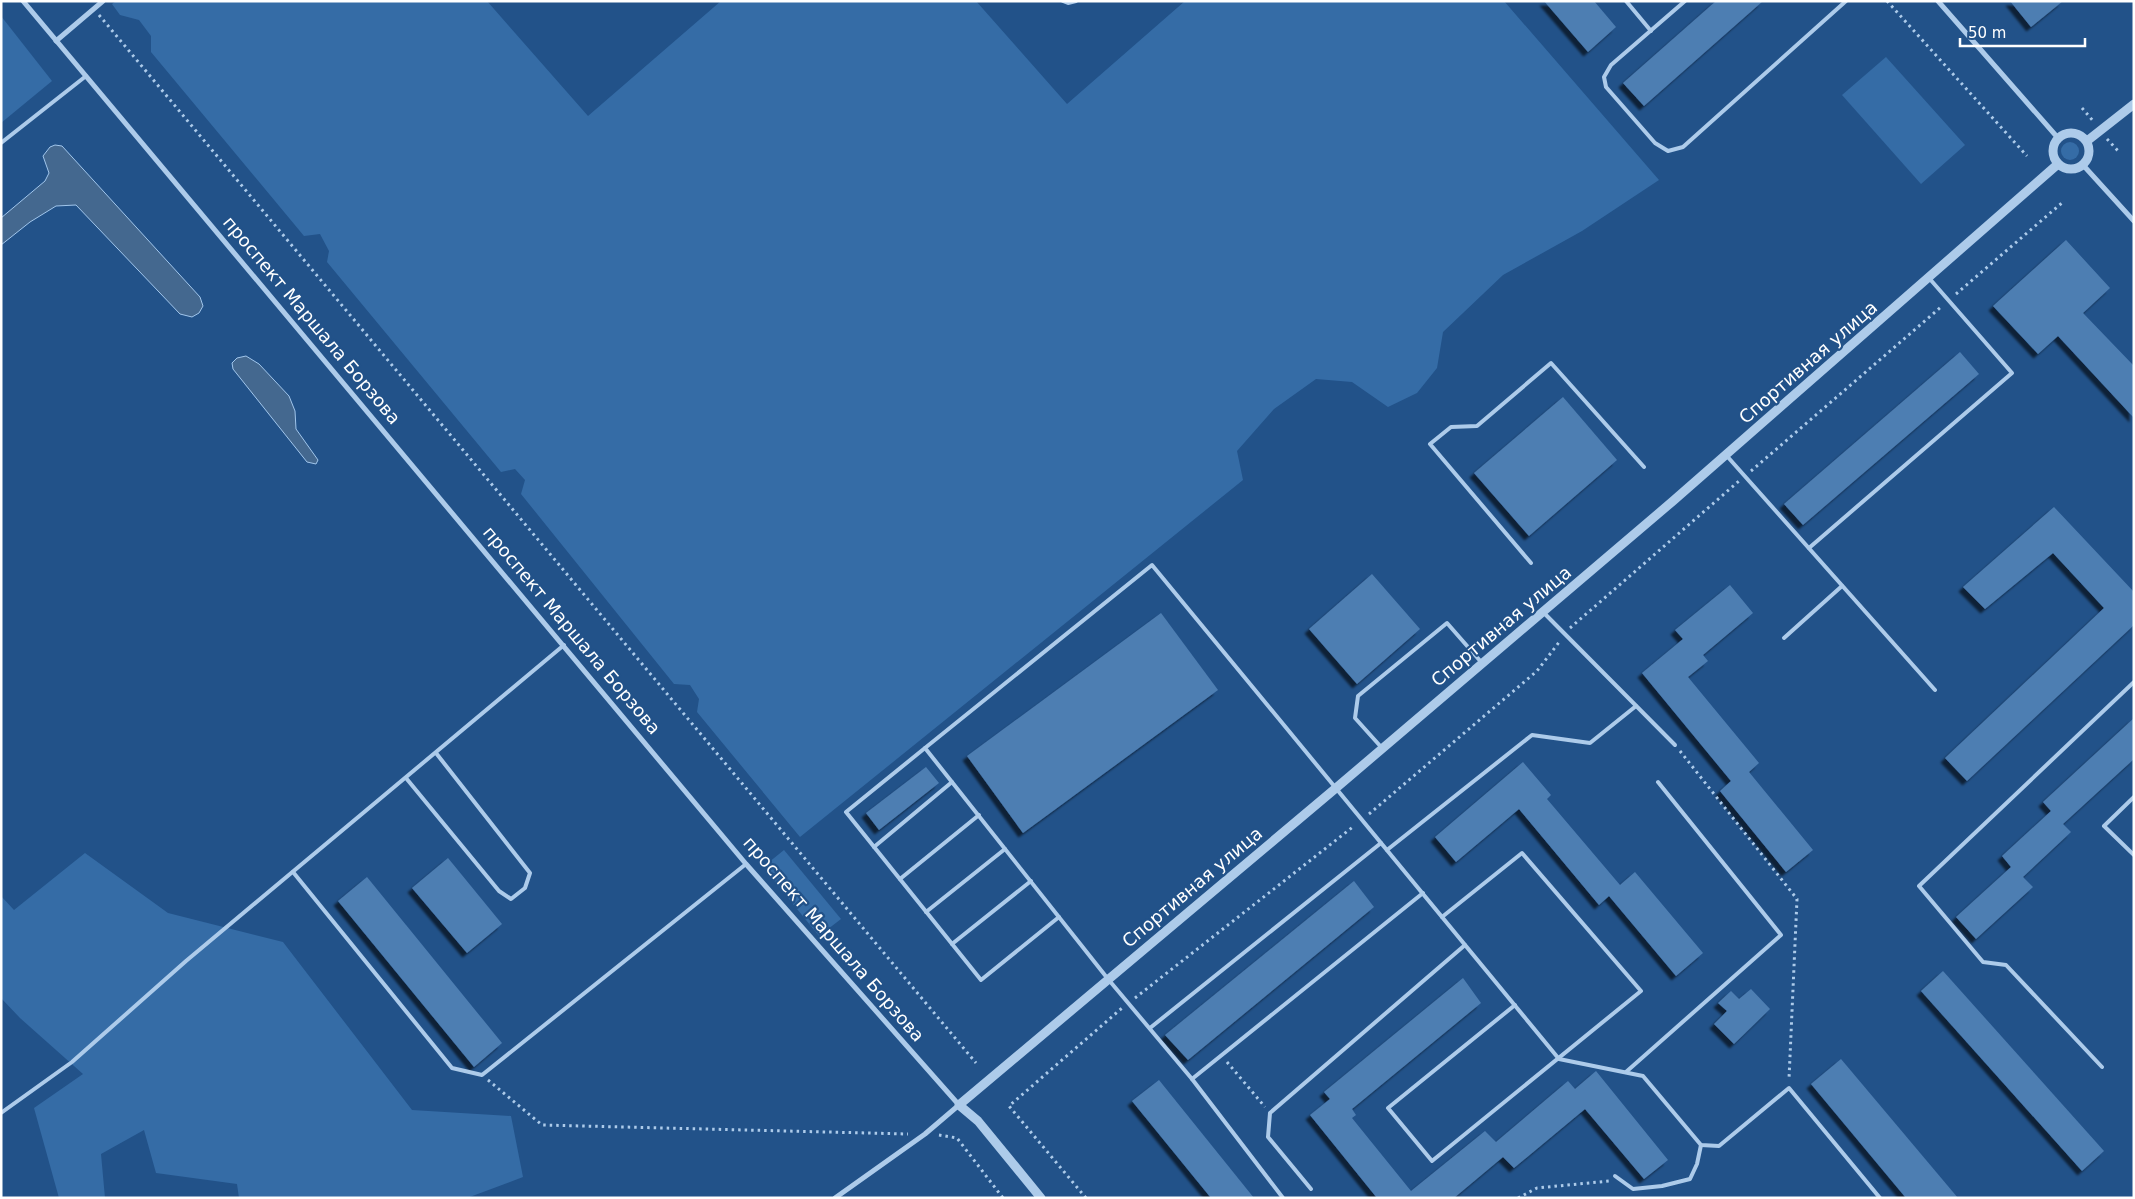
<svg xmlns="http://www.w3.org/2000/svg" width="2135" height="1199" font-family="'DejaVu Sans',sans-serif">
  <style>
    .green { fill: #356ca6 }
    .water { fill: #44688f; stroke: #a1c6ec }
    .building { fill: #4e7eb2; filter: url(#shadow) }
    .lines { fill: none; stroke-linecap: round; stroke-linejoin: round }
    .path { stroke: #adcbea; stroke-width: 3; stroke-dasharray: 2.5 4; stroke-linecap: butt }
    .service { stroke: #adcbea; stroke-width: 4 }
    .minor { stroke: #adcbea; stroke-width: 5 }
    .tertiary { stroke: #adcbea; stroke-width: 9 }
    .labels { text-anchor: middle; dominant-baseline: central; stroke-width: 4.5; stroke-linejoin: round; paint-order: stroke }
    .street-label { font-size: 18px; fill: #fff; stroke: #225289 }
  </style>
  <defs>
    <filter id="shadow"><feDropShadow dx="-4.5" dy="4.5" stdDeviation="1" flood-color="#0009"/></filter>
  </defs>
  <rect width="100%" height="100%" fill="#225289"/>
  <g class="green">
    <path d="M116,1h371l101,115 133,-115h255l91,103 118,-103h319l155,179 -77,51 -79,44 -60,57 -6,36 -20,25 -29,14 -36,-25 -36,-3 -42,30 -37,42 6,29 -443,357 -103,-125 2,-13 -9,-14 -16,-1 -153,-190 4,-14 -10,-11 -14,3 -174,-210 2,-11 -9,-17 -16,2 -153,-184v-16l-12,-16 -19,-5 -8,-11z"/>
    <path d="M1,16l51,65 -51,42z"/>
    <path d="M1886,57l79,88 -44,39 -79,-89z"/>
    <circle cx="2070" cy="151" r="9"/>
    <path d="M784,850l57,69 -22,17 -56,-69z"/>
    <path d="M85,853l83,60 115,29 129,168 99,6 12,61 -56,21h-228l-2,-14 -81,-11 -12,-43 -43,24 4,44h-46l-25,-90 49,-34 -63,-56 -19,-20v-102l13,14z"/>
  </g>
  <g class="water">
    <path d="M55,145l7,1 138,151 3,9 -4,7 -7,4 -12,-3 -104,-109 -20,1 -26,16 -29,23v-27l44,-37 4,-8 -6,-17 7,-9z"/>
    <path d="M246,356l13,8 30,32 6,15 1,18 22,31 -2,4 -9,-2 -74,-93 -1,-6 5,-5z"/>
  </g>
  <g class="building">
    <path d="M1544,1h50l22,26 -28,25z"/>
    <path d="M1716,1h47l-119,105 -21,-23z"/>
    <path d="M2010,1h53l-32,26z"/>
    <path d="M2066,240l44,48 -27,25 51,53v52l-76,-82 -20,18 -45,-48z"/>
    <path d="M1960,352l19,22 -176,151 -19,-21z"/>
    <path d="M1563,397l54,63 -88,76 -55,-63z"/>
    <path d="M2054,507l80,85v33l-167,156 -22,-23 159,-150 -51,-55 -68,56 -22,-22z"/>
    <path d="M1372,574l48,55 -63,55 -48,-55z"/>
    <path d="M1730,585l23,28 -50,42 5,6 -20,16 71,86 -10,9 64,78 -27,22 -66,-81 11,-10 -89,-108 41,-34 -8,-9z"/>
    <path d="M1161,613l57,77 -195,143 -56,-77z"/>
    <path d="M2134,718v41l-71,65 8,8 -48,45 10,10 -57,52 -20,-22 55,-50 -9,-11 49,-45 -8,-9z"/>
    <path d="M1523,762l28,33 -4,4 73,86 15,-13 68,81 -27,23 -67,-80 -10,9 -80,-96 -63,53 -21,-25z"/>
    <path d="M926,767l13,16 -60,47 -13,-17z"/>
    <path d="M448,858l54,66 -35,29 -55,-65z"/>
    <path d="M367,877l135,166 -28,24 -136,-166z"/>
    <path d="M1354,881l20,26 -186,153 -23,-25z"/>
    <path d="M1943,971l161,180 -22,20 -161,-180z"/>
    <path d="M1463,978l18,25 -129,106 4,6 -4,3 59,73 74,-60 11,11 72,-61 7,8 21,-18 72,89 -24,19 -59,-70 -71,59 -11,-11 -49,41h-77l-67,-83 20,-16 -6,-7z"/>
    <path d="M1751,989l19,20 -36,35 -20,-20 13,-13 -9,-8 13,-12 8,8z"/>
    <path d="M1841,1059l117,139h-52l-95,-114z"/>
    <path d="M1159,1080l95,118h-43l-79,-97z"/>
  </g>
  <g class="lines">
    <g class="path">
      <path d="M1887,1l140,155"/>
      <path d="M99,15l877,1048"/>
      <path d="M2082,108l12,14"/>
      <path d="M2107,139l13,14"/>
      <path d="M1956,294l107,-92"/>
      <path d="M1751,471l190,-164"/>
      <path d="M1570,628l169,-147"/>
      <path d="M1680,751l117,148 -8,180"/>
      <path d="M1369,814l168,-143 23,-30"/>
      <path d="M1135,998l219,-172"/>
      <path d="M1227,1062l38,45"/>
      <path d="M488,1080l54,45 366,9"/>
      <path d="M939,1135l18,3 46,60"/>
      <path d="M1086,1198l-77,-92 113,-98"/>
      <path d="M1518,1198l19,-10 72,-7"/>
    </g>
    <g class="service">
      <path d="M1063,1l5,2 8,-2"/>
      <path d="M1626,1l25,30"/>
      <path d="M1685,1l-74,64 -7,12 2,10 49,56 13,8 15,-4 163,-146"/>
      <path d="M1,143l85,-67"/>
      <path d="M1726,455l209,235"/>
      <path d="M1809,548l203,-175 -83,-95"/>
      <path d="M1531,563l-101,-119 21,-17 26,-1 74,-63 93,104"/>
      <path d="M1544,613l131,132"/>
      <path d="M1784,638l58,-52"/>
      <path d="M925,748l-79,64 135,168 78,-63"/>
      <path d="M1382,748l-27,-30 3,-22 89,-73 35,40"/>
      <path d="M406,778l93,113 12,8 14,-11 5,-15 -94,-120"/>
      <path d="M2134,797l-30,29 30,29"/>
      <path d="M874,847l78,-65"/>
      <path d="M1387,850l145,-115 58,8 46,-37"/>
      <path d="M293,872l159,196 30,7 264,-211"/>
      <path d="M900,879l79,-64"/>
      <path d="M926,912l79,-63"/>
      <path d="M1442,917l80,-64 119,138 -209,170 -44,-53 127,-103"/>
      <path d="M952,944l79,-63"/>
      <path d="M1150,1028l231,-185"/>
      <path d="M2102,1067l-96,-102 -23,-3 -64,-76 215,-204"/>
      <path d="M1626,1072l155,-137 -123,-153"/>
      <path d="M1192,1079l231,-186"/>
      <path d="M1,1113l71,-51 114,-101 378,-316"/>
      <path d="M1615,1176l18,13 29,-3 28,-7 7,-15 4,-19"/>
      <path d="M1311,1189l-43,-52 2,-24 195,-168"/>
      <path d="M1283,1198l-91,-119 -84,-100 -183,-231 227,-183 407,494 84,17 58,69 18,1 70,-58 91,110"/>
    </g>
    <g class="minor">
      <path d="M23,1l723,863 213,241 -34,29 -90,64"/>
      <path d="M1938,1l120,137"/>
      <path d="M56,41l47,-40"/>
      <path d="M2083,165l51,56"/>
    </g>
    <g class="tertiary">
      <circle cx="2071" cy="151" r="18"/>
      <path d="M2087,141l47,-37"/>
      <path d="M1041,1198l-63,-77 -19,-16 377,-317 337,-287 385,-337"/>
    </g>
  </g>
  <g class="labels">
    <g class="street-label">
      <text transform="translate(312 320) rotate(50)">проспект Маршала Борзова</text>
      <text transform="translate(1808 362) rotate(-41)">Спортивная улица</text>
      <text transform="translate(1501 626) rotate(-40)">Спортивная улица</text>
      <text transform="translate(572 630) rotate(50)">проспект Маршала Борзова</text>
      <text transform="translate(1192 887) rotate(-40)">Спортивная улица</text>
      <text transform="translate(834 939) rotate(49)">проспект Маршала Борзова</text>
    </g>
  </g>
  <rect width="2135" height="1199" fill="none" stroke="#ffffff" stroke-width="5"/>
  <path d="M1960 38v8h125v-8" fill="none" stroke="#ffffff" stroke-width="2.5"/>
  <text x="1968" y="38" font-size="15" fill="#ffffff" stroke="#225289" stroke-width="4" paint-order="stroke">50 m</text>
</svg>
